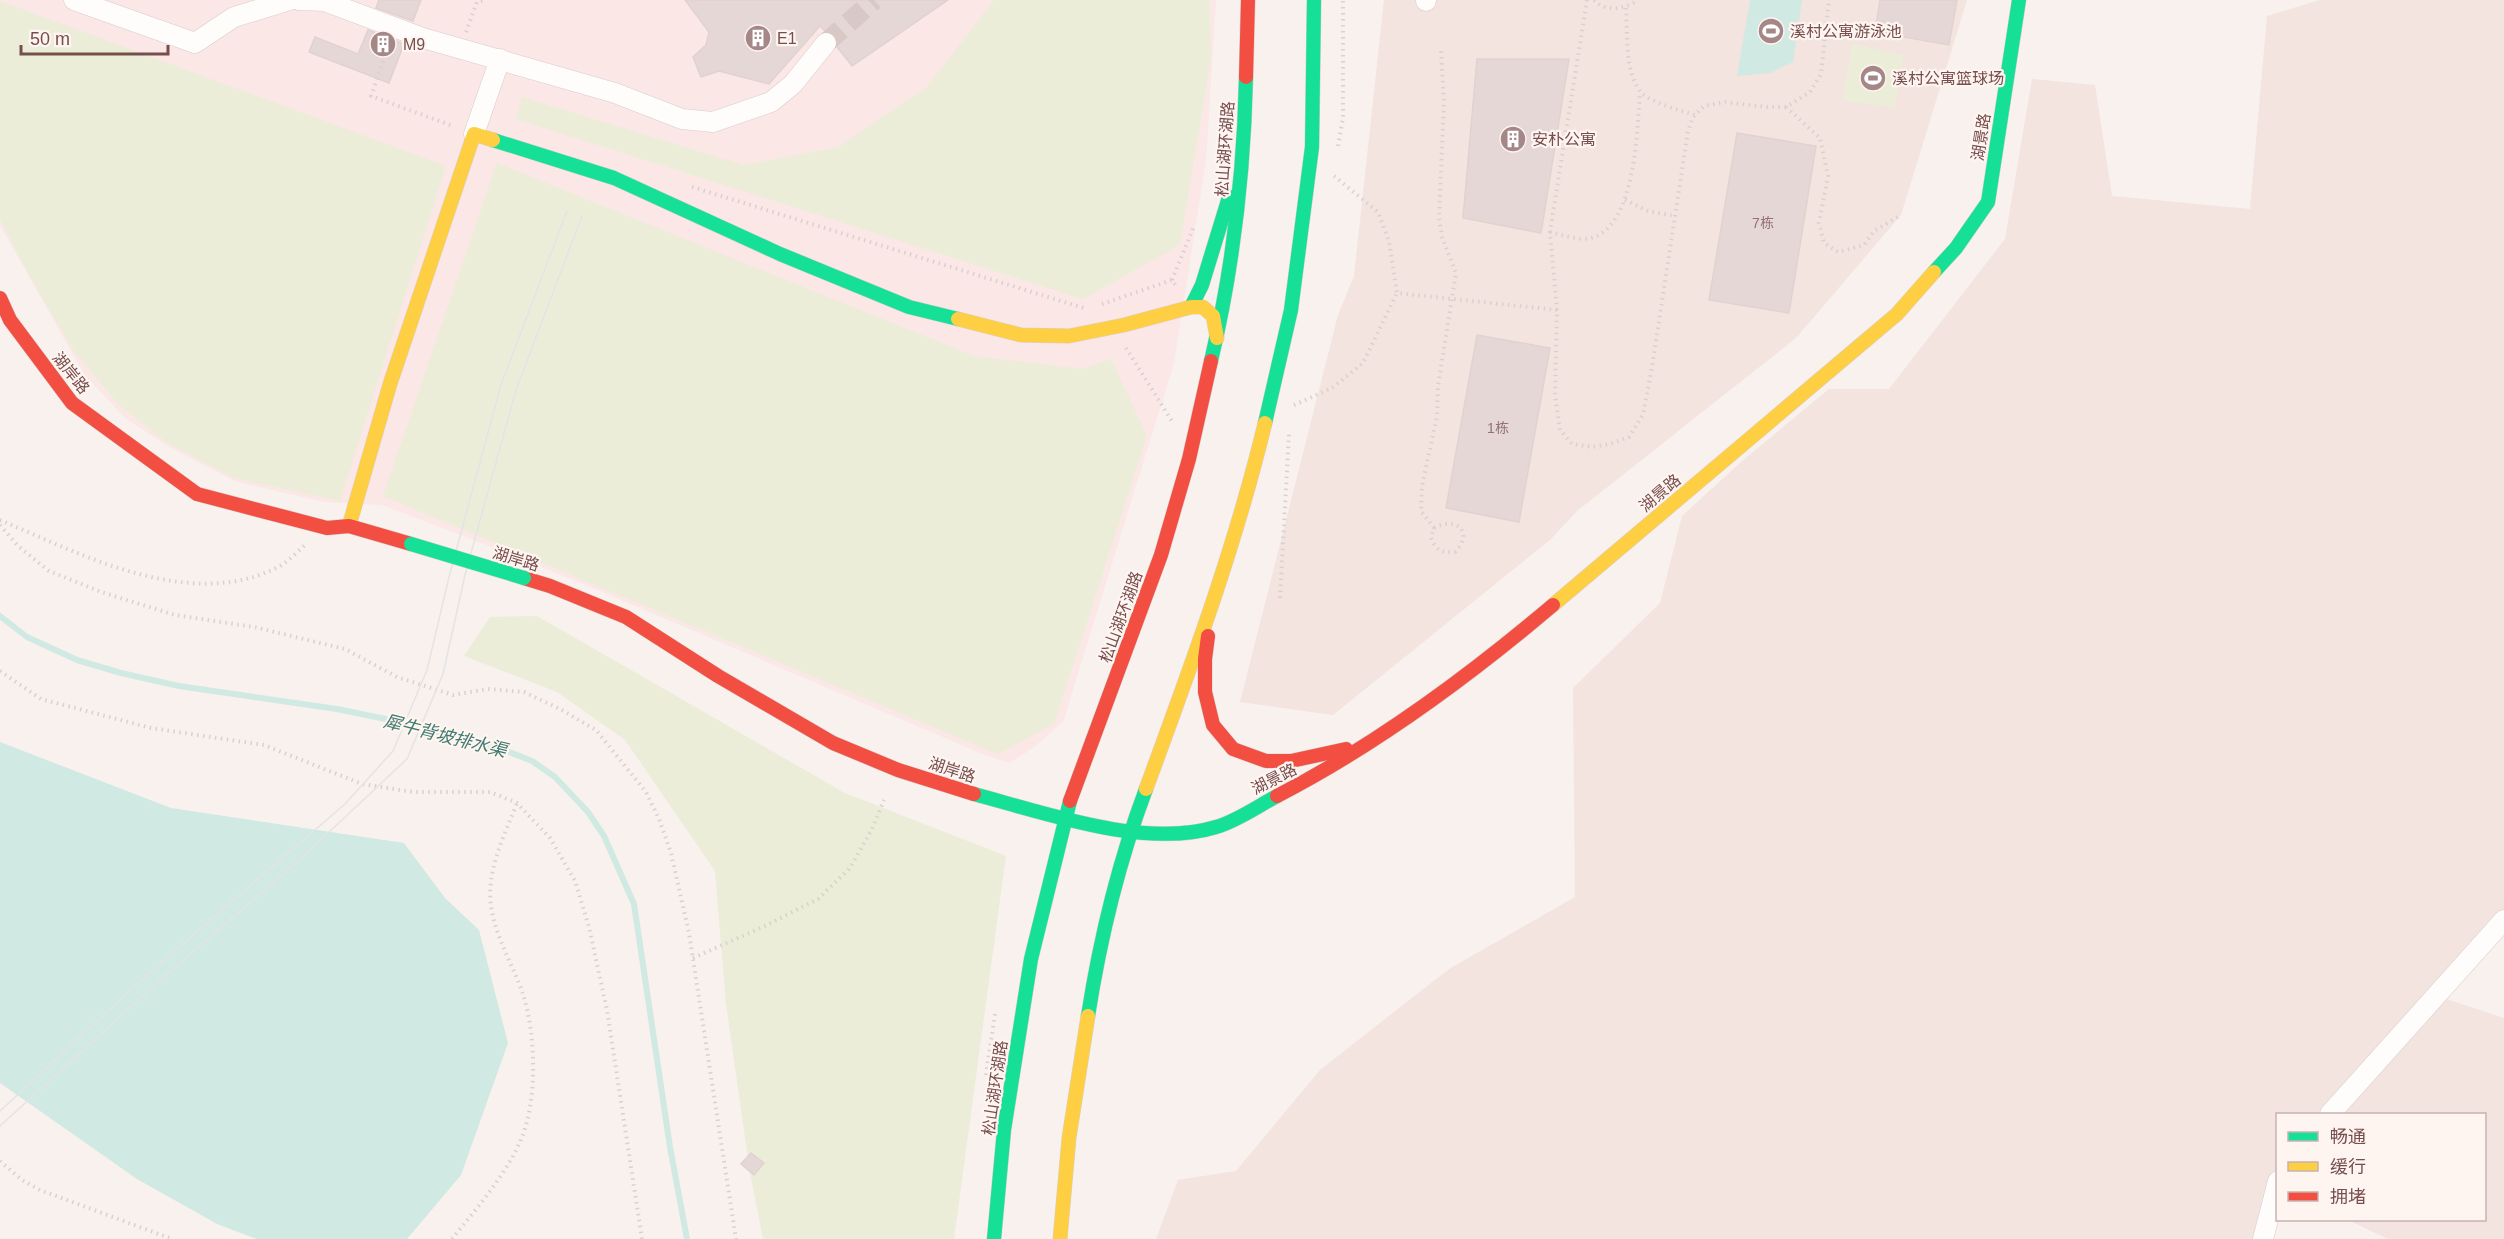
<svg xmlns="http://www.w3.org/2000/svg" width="2504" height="1239" font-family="Arial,'Noto Sans SC',sans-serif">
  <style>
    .residential { fill: #f3e4df }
    .commercial { fill: #fae7e6 }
    .green { fill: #ebedd9 }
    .water { fill: #d0e9e3 }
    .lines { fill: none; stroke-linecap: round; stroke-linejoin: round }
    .stream { stroke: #d0e9e3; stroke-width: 6 }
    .building { fill: #e5d7d6; stroke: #e1d2d0; stroke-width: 1.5 }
    .street-tunnel { stroke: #d8c8c6; stroke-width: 20; stroke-dasharray: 20 10; stroke-linecap: butt }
    .street-casing { stroke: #d7ccca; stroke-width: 21 }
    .fast-casing { stroke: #d9cecc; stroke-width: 15 }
    .slow-casing { stroke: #d9cecc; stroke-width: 15 }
    .jam-casing { stroke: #d9cecc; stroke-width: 15 }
    .path { stroke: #dad0d0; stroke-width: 4; stroke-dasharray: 1.5 4.5; stroke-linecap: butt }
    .street { stroke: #fefdfc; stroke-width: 20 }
    .fast { stroke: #16e098; stroke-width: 14 }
    .slow { stroke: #ffcf43; stroke-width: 14 }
    .jam { stroke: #f24e42; stroke-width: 14 }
    .tram { stroke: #e4e3e6; stroke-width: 1.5 }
    .fast-bridge-casing { stroke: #d9cecc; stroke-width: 15; stroke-linecap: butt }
    .fast-bridge { stroke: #16e098; stroke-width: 14 }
    .labels { text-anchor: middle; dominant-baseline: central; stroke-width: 4.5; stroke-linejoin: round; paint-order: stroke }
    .number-label { font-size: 14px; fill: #947272 }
    .poi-label { font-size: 16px; fill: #774e4e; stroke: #fef5f1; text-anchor: start }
    .street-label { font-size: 16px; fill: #774e4e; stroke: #fef5f1 }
    .water-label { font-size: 18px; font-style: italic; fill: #417b71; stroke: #fef5f1 }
  </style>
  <rect width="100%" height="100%" fill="#f8f1ee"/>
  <g class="residential">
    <path d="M1384,0h583l-66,215 -105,123 -219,173 -26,28 -218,176 -93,-13 98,-387 16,-39z"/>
    <path d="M2320,0h184v911l-73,83 73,24v221h-116l-40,-19h136v-106h-206l-1,71 -16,54h-1105l22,-59 58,-9 84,-101 129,-101 126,-72 -2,-209 87,-85 22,-87 59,-54 88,-73h60l116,-150 27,-160 63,6 17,111 138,13 17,-193z"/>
  </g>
  <path class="commercial" d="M0,0h1216l-10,160 -32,203 -111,359 -29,25 -24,16 -25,-8 -392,-167 -106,-43 -105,-40 -57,-3 -88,-20 -66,-34 -46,-30 -41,-44 -84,-149z"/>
  <g class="green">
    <path d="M994,0h215l2,58 -31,187 -97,54 -567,-180 6,-22 221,68 95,-18 89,-60z"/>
    <path d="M0,1l446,165 -106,335 -106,-23 -68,-36 -48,-38 -45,-54 -44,-75 -29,-56z"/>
    <path d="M1852,44l52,11 -10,53 -52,-8z"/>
    <path d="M497,163l477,193 109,13 28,-10 36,77 -93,288 -56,30 -615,-258z"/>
    <path d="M537,616l308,177 161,63 -52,383h-191l-13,-66 -24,-169 -11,-133 -90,-131 -68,-48 -93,-36 26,-39z"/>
  </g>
  <g class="water">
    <path d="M1750,0h52l-9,62 -23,11 -33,3z"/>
    <path d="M0,742l171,66 233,35 41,55 34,32 29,113 -47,132 -54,64h-150l-40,-15 -80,-45 -137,-96z"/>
  </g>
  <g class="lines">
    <path class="stream" d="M0,616l27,21 50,23 44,13 58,13 158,23 58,12 61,17 41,9 35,14 23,16 33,35 16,24 30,68 36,243 17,92"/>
  </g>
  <g class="building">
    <path d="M379,0h42l-8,21 -37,-13z"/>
    <path d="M685,0h263l-96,66 -15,-19v-8l-3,-5 -9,-3 -5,-5 -51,58 -50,-13 -18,6 -8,-20 13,-12 3,-13z"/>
    <path d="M1880,0h77l-8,45 -74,-13z"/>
    <path d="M368,30l36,14 -15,39 -80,-31 6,-15 43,17z"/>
    <path d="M1477,59h92l-28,174 -78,-15z"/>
    <path d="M1737,133l79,13 -27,167 -80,-13z"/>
    <path d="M1477,335l73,13 -31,174 -73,-14z"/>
    <path d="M751,1153l13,10 -10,12 -13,-11z"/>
  </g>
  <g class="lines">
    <path class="street-tunnel" d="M826,43l48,-43"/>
    <defs>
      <g id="street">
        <path d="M74,0l121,43 39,-26 56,-17"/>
        <path d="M298,0l26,1 99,37 192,55 67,26 31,3 58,-20 22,-18 33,-41"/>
        <path d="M1426,0v1"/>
        <path d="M474,134l26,-75"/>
        <path d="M2330,1114l174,-194"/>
        <path d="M2263,1239l15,-58"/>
      </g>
      <g id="fast">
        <path d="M493,140l121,38 166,76 129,53 49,12"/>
        <path d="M1934,272l22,-24 32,-46 31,-202"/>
        <path d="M1191,307l11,-22 27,-88"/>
        <path d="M1211,361c22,-93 33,-188 35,-284"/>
        <path d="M1265,423l26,-113 21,-163 2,-147"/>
        <path d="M974,794c71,19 171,55 242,33 21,-6 42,-21 61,-31"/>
        <path d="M1088,1016c12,-77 31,-155 58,-227"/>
        <path d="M994,1239l10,-109 27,-171 39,-158"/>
      </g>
      <g id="slow">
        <path d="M958,319l63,16 48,1 55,-11 67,-18h12l10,9 4,22"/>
        <path d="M349,526l41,-142 84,-250 19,6"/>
        <path d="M1553,605l344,-291 37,-42"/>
        <path d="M1146,789c44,-120 89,-241 119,-366"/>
        <path d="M1060,1239l9,-101 19,-122"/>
      </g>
      <g id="jam">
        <path d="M1246,77l2,-77"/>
        <path d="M0,298l10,22 62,83 125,91 130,34 22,-2 62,18"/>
        <path d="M524,578l26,8 76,31 92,59 115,67 65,27 76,24"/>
        <path d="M1208,636l-3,23v33l8,33 20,24 33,12h25l55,-12"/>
        <path d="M1277,796c99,-51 191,-119 276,-191"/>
        <path d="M1070,801l91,-246 28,-96 22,-98"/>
      </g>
    </defs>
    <use href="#street" class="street-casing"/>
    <use href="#fast" class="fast-casing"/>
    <use href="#slow" class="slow-casing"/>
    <use href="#jam" class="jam-casing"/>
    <g class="path">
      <path d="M1587,0l-37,232 7,78 -2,85 5,35 12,14 20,3 18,-3 19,-7 14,-22 9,-48 36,-236 5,-14 11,-11 21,-4 41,5h20l24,-15 11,-18 8,-74"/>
      <path d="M1594,0c13,13 31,9 44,0"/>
      <path d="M1626,8c2,26 -2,61 14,83 8,11 42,20 55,24"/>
      <path d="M466,32l11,-30 9,-2"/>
      <path d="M389,44l-18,52 82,30"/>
      <path d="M1786,107l34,31 8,38 -9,47 5,20 14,9 26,-7 10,-14 27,-16"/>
      <path d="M1338,146l5,-28v-118"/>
      <path d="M1334,176l44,36 11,29 8,52 160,17"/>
      <path d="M692,187l395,122"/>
      <path d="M1625,200l23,11 27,5"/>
      <path d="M1550,232c12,3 30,9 41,6 45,-12 46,-108 49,-146"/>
      <path d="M1172,280l22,-54"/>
      <path d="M1102,304l70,-24 5,7"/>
      <path d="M1126,348l47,75"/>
      <path d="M1294,405l38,-17 31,-25 34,-70"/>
      <path d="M0,520c83,35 192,93 280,46 9,-5 17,-14 25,-21"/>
      <path d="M0,525l18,21 31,25 52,21 74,23 79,12 91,22 52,28 56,18 35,-6 36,3 36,17 36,21 50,62 13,27 12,34 18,80 47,306"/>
      <path d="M1434,528c23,-13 40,5 21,24 -13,1 -19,-2 -24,-14l3,-10 -13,-17 1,-25 15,-70 1,-30 18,-113 -14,-36 -3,-19 5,-115 -3,-54"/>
      <path d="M1280,598l9,-164"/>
      <path d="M0,671l41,28 110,29 113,17 98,39 51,8h77l27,11 33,35 25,43 14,46 18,83 35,229"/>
      <path d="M693,958l72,-32 53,-27 32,-31 22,-39 12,-29"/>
      <path d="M986,1075l9,-61"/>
      <path d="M0,1161l22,19 18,10 132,49"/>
      <path d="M452,1239c24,-30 52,-62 68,-97 18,-40 16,-107 3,-148 -9,-26 -26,-55 -31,-82 -8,-38 12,-75 25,-109"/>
    </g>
    <use href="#street" class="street"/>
    <use href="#fast" class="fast"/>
    <use href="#slow" class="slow"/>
    <use href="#jam" class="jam"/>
    <g class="tram">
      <path d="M0,1111l148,-137 197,-170 48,-53 34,-81 23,-97 51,-188 66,-174"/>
      <path d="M0,1126l159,-145 136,-117 112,-105 36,-85 22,-99 51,-185 66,-174"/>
    </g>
    <defs>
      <path id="fast-bridge" d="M411,544l113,34"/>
    </defs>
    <use href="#fast-bridge" class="fast-bridge-casing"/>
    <use href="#fast-bridge" class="fast-bridge"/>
  </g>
  <defs>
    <symbol id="stadium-disc" viewBox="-11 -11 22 22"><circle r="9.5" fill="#a48786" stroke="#fef5f1"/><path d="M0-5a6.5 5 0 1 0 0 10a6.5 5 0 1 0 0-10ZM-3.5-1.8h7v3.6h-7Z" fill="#fff"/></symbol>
    <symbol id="building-disc" viewBox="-11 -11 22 22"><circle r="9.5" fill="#a48786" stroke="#fef5f1"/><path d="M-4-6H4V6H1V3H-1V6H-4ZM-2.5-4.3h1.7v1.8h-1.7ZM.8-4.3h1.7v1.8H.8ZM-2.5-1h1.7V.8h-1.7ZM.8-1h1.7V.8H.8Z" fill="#fff"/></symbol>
  </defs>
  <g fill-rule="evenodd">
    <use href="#stadium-disc" x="1756" y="16" width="30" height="30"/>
    <use href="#building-disc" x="743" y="23" width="30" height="30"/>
    <use href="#building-disc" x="368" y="29" width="30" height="30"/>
    <use href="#stadium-disc" x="1858" y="63" width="30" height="30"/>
    <use href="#building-disc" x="1498" y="124" width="30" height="30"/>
  </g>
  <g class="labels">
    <g class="number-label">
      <text x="1763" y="223">7栋</text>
      <text x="1498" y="428">1栋</text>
    </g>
    <g class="poi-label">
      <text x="1790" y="31">溪村公寓游泳池</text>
      <text x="777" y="38">E1</text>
      <text x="403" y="44">M9</text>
      <text x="1892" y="78">溪村公寓篮球场</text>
      <text x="1532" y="139">安朴公寓</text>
    </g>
    <g class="street-label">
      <text transform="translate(1981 137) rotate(-81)">湖景路</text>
      <text transform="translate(1225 149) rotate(-86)">松山湖环湖路</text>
      <text transform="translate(71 373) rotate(51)">湖岸路</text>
      <text transform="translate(1660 493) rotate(-40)">湖景路</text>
      <text transform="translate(516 559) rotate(17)">湖岸路</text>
      <text transform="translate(1121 617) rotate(-70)">松山湖环湖路</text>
      <text transform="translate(952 770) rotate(18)">湖岸路</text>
      <text transform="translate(1274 779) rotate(-27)">湖景路</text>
      <text transform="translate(995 1088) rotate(-82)">松山湖环湖路</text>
    </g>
    <g class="water-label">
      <text transform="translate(445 736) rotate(14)">犀牛背坡排水渠</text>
    </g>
  </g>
  <rect x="2276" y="1113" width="210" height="108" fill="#fef5f1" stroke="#c8b2b0" stroke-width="1.5"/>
  <rect x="2288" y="1132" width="30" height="9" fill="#16e098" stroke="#c8b2b0" stroke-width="1.5"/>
  <text x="2330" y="1143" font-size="18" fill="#774e4e">畅通</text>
  <rect x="2288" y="1162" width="30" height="9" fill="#ffcf43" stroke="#c8b2b0" stroke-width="1.5"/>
  <text x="2330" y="1173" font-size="18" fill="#774e4e">缓行</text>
  <rect x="2288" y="1192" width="30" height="9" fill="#f24e42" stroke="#c8b2b0" stroke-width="1.5"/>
  <text x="2330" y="1203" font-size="18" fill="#774e4e">拥堵</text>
  <path d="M21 45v9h147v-9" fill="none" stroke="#774e4e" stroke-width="3"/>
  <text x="30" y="45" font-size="18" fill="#774e4e" stroke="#fef5f1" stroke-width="4.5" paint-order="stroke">50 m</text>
</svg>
